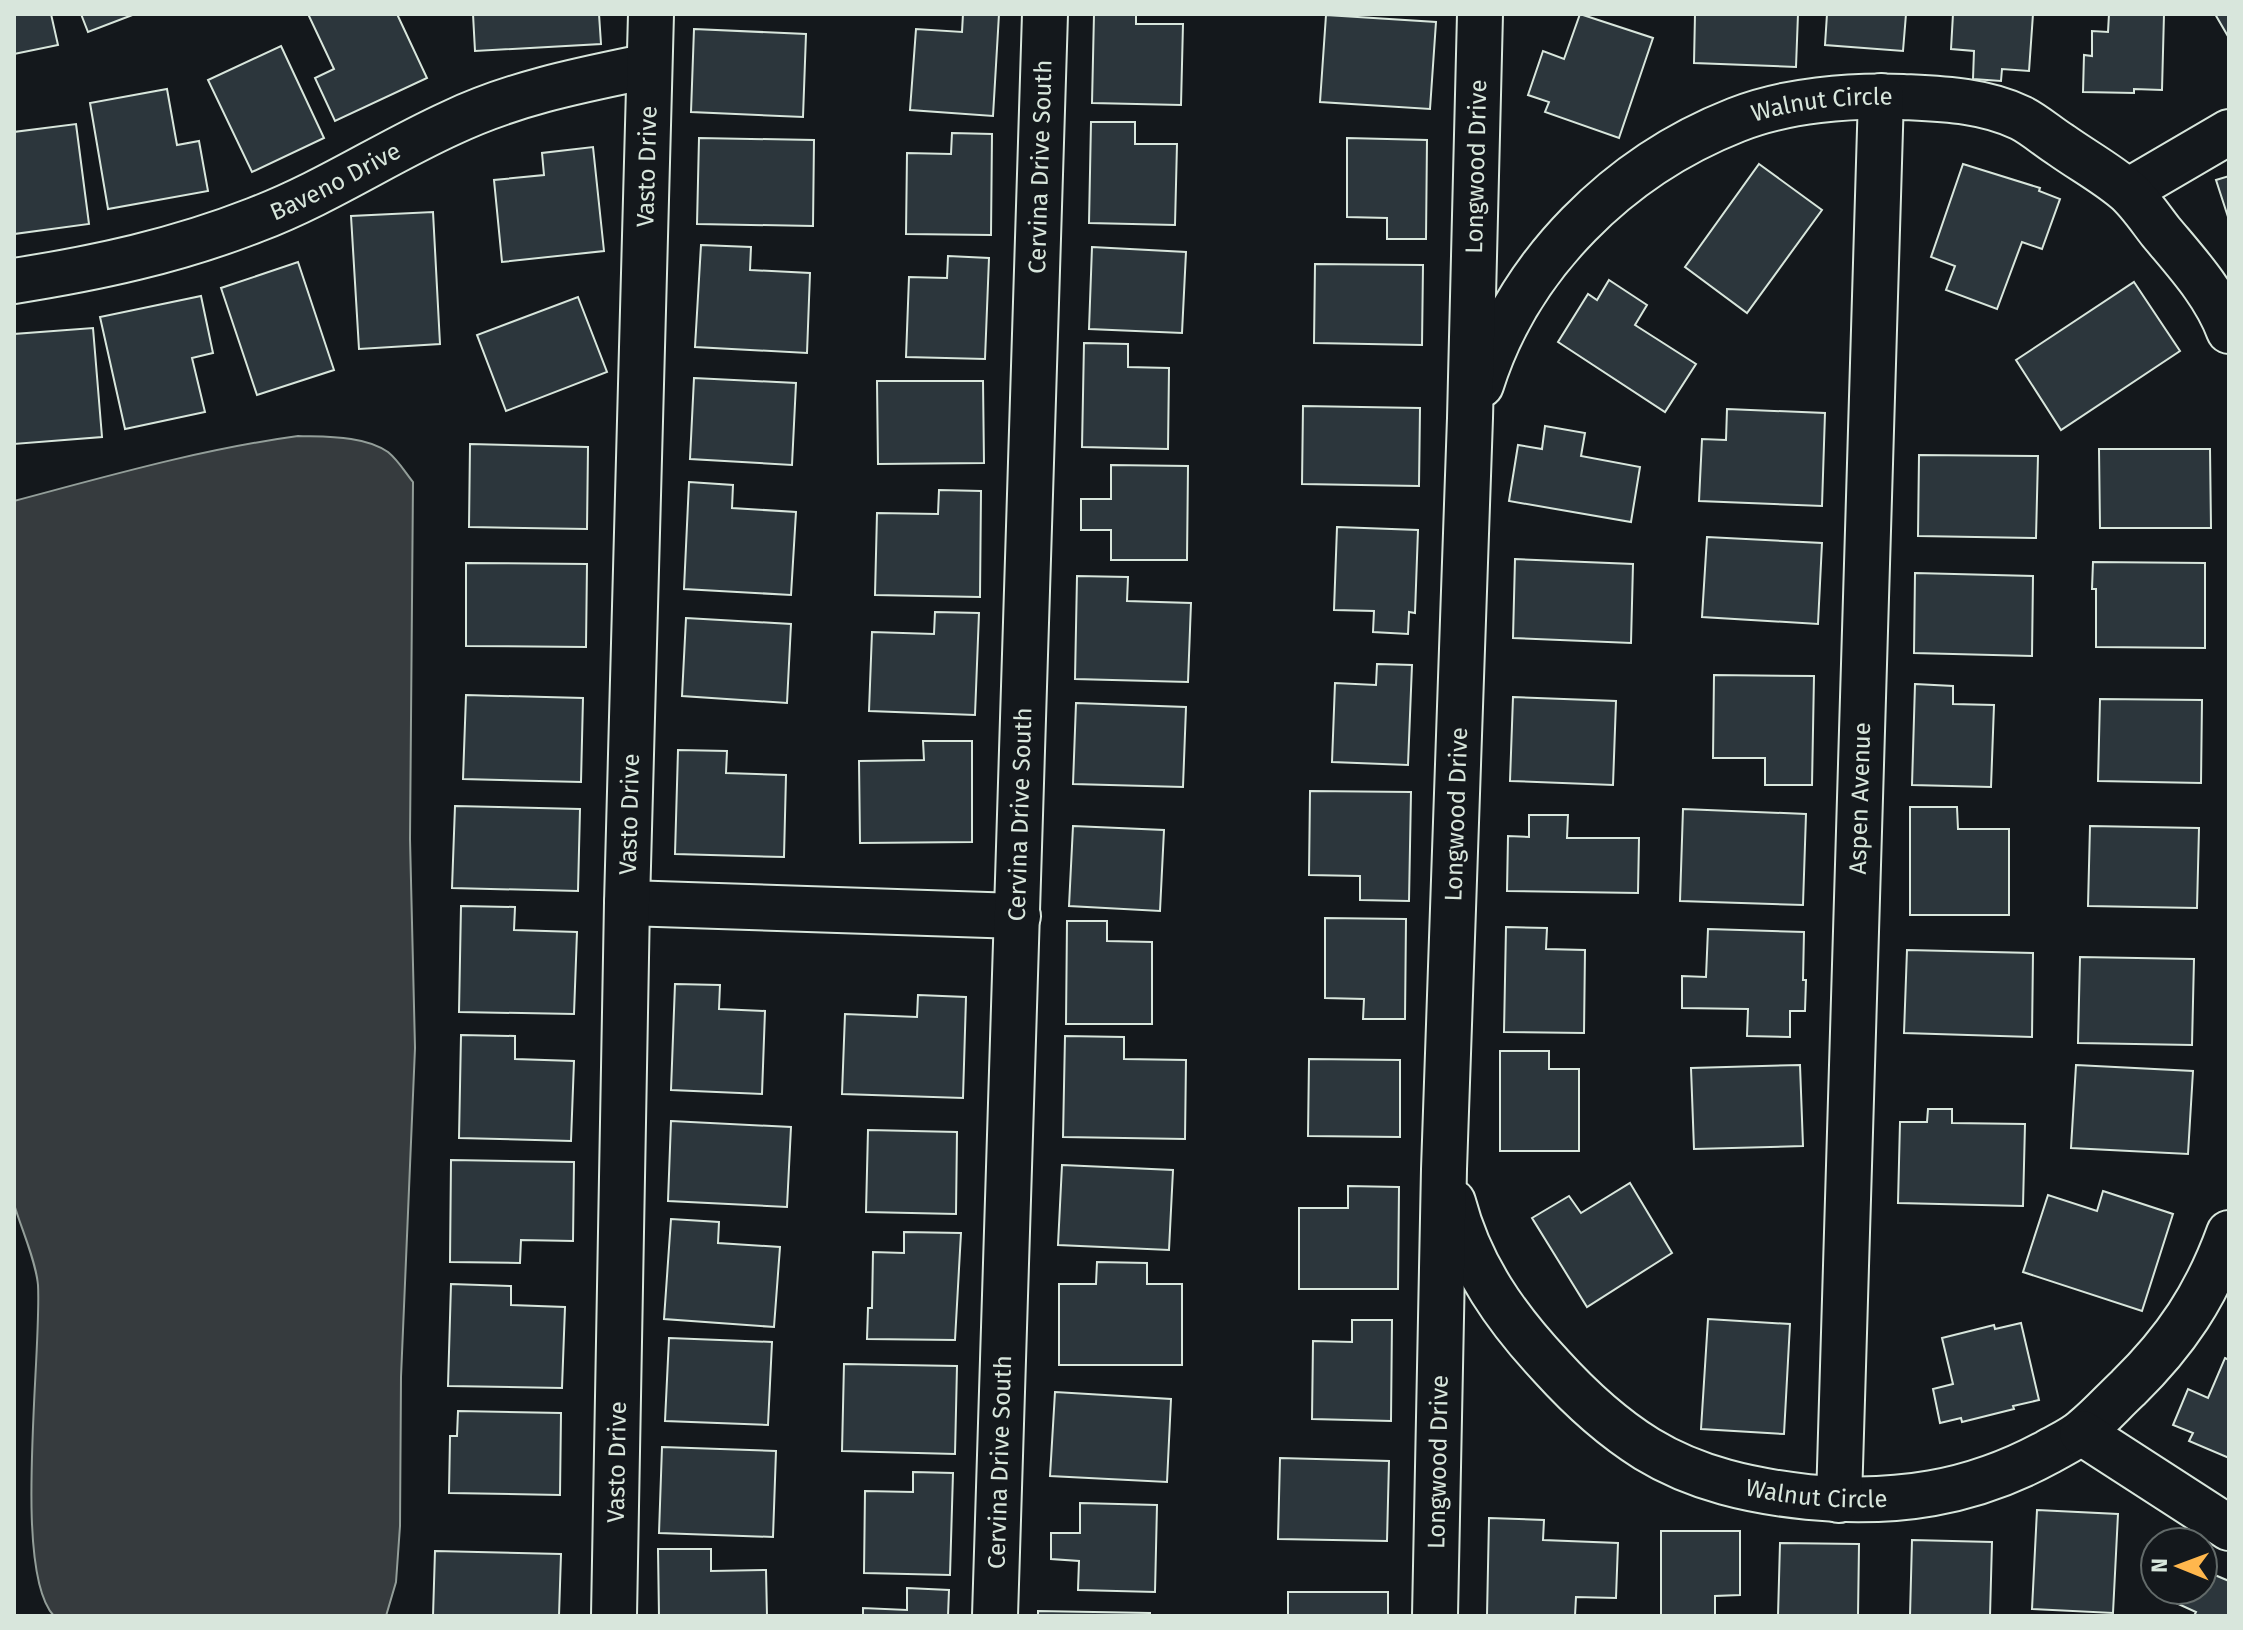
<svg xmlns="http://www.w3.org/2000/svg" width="2243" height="1630" font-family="'Fira Sans',sans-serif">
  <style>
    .water { fill: #363b3e; stroke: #939e99; stroke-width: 2 }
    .building { fill: #2c363c; stroke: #d8e6dc; stroke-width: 2 }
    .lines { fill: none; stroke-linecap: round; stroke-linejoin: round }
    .minor-casing { stroke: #d8e6dc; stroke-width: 48 }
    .minor { stroke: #14181c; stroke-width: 44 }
    .labels { text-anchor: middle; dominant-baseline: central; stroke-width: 6; stroke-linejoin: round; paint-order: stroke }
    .street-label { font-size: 24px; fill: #d8e6dc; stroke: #14181c }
  </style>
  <rect width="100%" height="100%" fill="#14181c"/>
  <path class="water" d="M298,436c27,1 66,-1 90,16 10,8 17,20 25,30l-3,357 5,209 -14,329 -1,149 -4,56 -10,34h-332c-42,-44 -12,-263 -16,-331 -2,-24 -17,-57 -24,-81v-703c94,-25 188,-52 284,-65z"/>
  <g class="building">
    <path d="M14,14h37l7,31 -44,9z"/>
    <path d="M81,14h54l-47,18z"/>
    <path d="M308,14h89l30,64 -92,43 -20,-43 19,-9z"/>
    <path d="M473,14h126l2,30 -126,7z"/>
    <path d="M963,14h36l-6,102 -83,-6 6,-81 46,3z"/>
    <path d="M1094,14h42v10h47l-2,81 -89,-2z"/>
    <path d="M1580,14l73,24 -34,100 -74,-26 4,-10 -21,-7 15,-44 21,8z"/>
    <path d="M1695,14h103l-2,53 -102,-4z"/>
    <path d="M1827,14h79l-3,37 -78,-6z"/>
    <path d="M1953,14h80l-4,57 -27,-2 -1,12 -28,-2 1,-28 -23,-2z"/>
    <path d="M2109,14h55l-2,76 -28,-1v4l-51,-1 1,-37 8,1v-25l16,1z"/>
    <path d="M2215,14h14v24z"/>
    <path d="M1326,15l110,7 -6,87 -110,-7z"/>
    <path d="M694,29l112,5 -3,83 -112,-5z"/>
    <path d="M281,46l43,92 -72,34 -44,-92z"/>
    <path d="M167,89l10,56 22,-4 9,50 -100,18 -18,-106z"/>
    <path d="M1091,122h44v22h42l-2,81 -86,-2z"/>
    <path d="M76,124l13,100 -75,10v-102z"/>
    <path d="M952,133l40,1 -1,101 -85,-1 1,-81 44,1z"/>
    <path d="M699,138l115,2 -1,86 -116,-2z"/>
    <path d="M1347,138l80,2 -1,99h-39v-21l-40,-1z"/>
    <path d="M593,147l11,104 -102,11 -8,-82 50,-5 -2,-22z"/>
    <path d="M1759,164l63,46 -75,103 -62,-46z"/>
    <path d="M1963,164l77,24 -1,3 21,8 -18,50 -20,-7 -25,67 -51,-19 9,-24 -24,-9z"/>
    <path d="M2229,176v44l-13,-40z"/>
    <path d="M433,212l7,132 -81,5 -8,-133z"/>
    <path d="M701,245l50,2 -1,23 60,3 -3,80 -112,-6z"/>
    <path d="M1092,247l94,5 -4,81 -93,-4z"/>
    <path d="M948,256l41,2 -4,101 -79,-2 3,-80 38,1z"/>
    <path d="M298,262l36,108 -77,25 -36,-107z"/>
    <path d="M1315,264l108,1 -1,80 -108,-2z"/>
    <path d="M1609,280l38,25 -12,20 61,39 -31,48 -107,-70 30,-48 9,6z"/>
    <path d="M2134,282l46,69 -119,79 -45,-70z"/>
    <path d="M201,296l12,57 -21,5 13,54 -80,17 -25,-112z"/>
    <path d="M578,297l29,75 -101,39 -29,-76z"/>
    <path d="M93,328l9,109 -88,7v-110z"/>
    <path d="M1084,343l44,1v23l41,1 -1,81 -86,-2z"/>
    <path d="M694,378l102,5 -4,82 -102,-6z"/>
    <path d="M877,381h106l1,82 -106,1z"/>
    <path d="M1303,406l117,2 -1,78 -117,-2z"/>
    <path d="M1727,409l98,4 -3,93 -123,-5 3,-62 24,1z"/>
    <path d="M1545,426l40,7 -4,23 59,11 -9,55 -122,-21 9,-56 24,4z"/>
    <path d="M470,444l118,3 -1,82 -118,-2z"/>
    <path d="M2099,449h111l1,79h-111z"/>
    <path d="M1919,455l119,1 -2,82 -118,-2z"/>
    <path d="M1111,465l77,1 -1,94h-76v-30h-30v-31h30z"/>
    <path d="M689,482l44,3 -1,23 64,4 -5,83 -107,-6z"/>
    <path d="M939,490l42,1 -1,106 -105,-2 2,-82 61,1z"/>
    <path d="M1337,527l81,3 -3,83 -6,-1 -1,22 -35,-2 1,-21 -40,-1z"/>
    <path d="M1707,537l115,6 -4,81 -116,-7z"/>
    <path d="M1515,559l118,5 -2,79 -118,-5z"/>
    <path d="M2093,562l112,1v85l-109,-1v-58h-4z"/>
    <path d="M466,563l121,1 -1,83 -120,-1z"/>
    <path d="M1915,573l118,3 -1,80 -118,-3z"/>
    <path d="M1077,576l51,1 -1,24 64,2 -3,79 -113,-3z"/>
    <path d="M935,612l44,1 -4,102 -106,-4 3,-79 62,2z"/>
    <path d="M686,618l105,6 -4,79 -105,-7z"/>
    <path d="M1377,664l35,1 -4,100 -76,-3 3,-79 41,2z"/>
    <path d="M1714,675l100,1 -2,109h-47v-27h-52z"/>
    <path d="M1915,684l38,2v18l41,1 -3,82 -79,-2z"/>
    <path d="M466,695l117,3 -2,84 -118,-3z"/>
    <path d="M1513,697l103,4 -3,84 -103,-4z"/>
    <path d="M2100,699l102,1 -1,83 -103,-2z"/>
    <path d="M1076,703l110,4 -3,80 -110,-3z"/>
    <path d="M923,741h49v101l-112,1 -1,-82 65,-1z"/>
    <path d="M678,750l49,1 -1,22 60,2 -2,82 -109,-3z"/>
    <path d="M1310,791l101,1 -2,109 -49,-1v-24l-51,-1z"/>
    <path d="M455,806l125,3 -2,82 -126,-3z"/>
    <path d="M1910,807h47l1,22h51v86h-99z"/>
    <path d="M1683,809l123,5 -3,91 -123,-4z"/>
    <path d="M1529,815h39l-1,23h72l-1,55 -131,-2 1,-55 21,1z"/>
    <path d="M1073,826l91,4 -4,81 -91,-5z"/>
    <path d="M2090,826l109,2 -2,80 -109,-2z"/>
    <path d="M461,906l54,1 -1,23 63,2 -3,82 -115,-2z"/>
    <path d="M1325,918l81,1 -1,100h-42l1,-20 -39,-1z"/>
    <path d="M1067,921h40v20l45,1v82h-86z"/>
    <path d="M1506,927l41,1 -1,21 39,1 -1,83 -80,-1z"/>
    <path d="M1708,929l96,3 -1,48h3l-1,31h-15v26l-43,-1 1,-27 -66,-1v-32l24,1z"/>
    <path d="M1907,950l126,3 -1,84 -128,-4z"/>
    <path d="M2080,957l114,2 -2,86 -114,-2z"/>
    <path d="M675,984l45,1 -1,24 46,2 -3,83 -91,-4z"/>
    <path d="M918,995l48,2 -3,101 -121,-4 3,-80 72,3z"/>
    <path d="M461,1035l54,1v23l59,2 -3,80 -112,-3z"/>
    <path d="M1065,1036l59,1v22l62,1 -1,79 -122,-2z"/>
    <path d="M1500,1051h49v18h30v82h-79z"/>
    <path d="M1309,1059l91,1v77l-92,-1z"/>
    <path d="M1800,1065l3,81 -109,3 -3,-81z"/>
    <path d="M2076,1065l117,6 -5,83 -117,-6z"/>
    <path d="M1928,1109h24v14l73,1 -2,82 -125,-3 2,-81h27z"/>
    <path d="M671,1121l120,6 -4,80 -119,-6z"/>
    <path d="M868,1130l89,2 -1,82 -90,-2z"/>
    <path d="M451,1160l123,2 -1,79 -52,-1 -1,23 -70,-1z"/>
    <path d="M1062,1165l111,5 -4,80 -111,-5z"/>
    <path d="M1630,1183l42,70 -85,54 -55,-89 37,-22 12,17z"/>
    <path d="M1348,1186l51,1 -1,102h-99v-81h49z"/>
    <path d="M2103,1191l70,23 -31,97 -119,-39 25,-77 49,16z"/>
    <path d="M671,1219l48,3 -1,21 62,4 -6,80 -110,-8z"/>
    <path d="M904,1232l57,1 -6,107 -88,-1 1,-31h4l1,-56 31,1z"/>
    <path d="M1097,1262l50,1v21h35v81h-123v-81h37z"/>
    <path d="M451,1284l60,2v19l54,2 -3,81 -114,-2z"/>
    <path d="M1708,1319l82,5 -6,110 -83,-5z"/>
    <path d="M1352,1320h40l-1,101 -79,-2 1,-78 39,1z"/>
    <path d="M2021,1323l18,77 -26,6 1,3 -52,13 -1,-4 -21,5 -7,-34 20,-5 -11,-46 52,-13 1,4z"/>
    <path d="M669,1338l103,4 -4,83 -103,-4z"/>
    <path d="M2225,1358l4,2v98l-40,-17 4,-8 -20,-8 15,-36 20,9z"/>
    <path d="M844,1364l113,2 -2,88 -113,-3z"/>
    <path d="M1055,1392l116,7 -4,83 -117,-6z"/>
    <path d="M458,1411l103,2 -1,82 -111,-2 1,-57h7z"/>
    <path d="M662,1447l114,4 -3,86 -114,-4z"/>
    <path d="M1280,1458l109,3 -2,80 -109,-2z"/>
    <path d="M913,1472l40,1 -3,102 -86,-2 1,-82 48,1z"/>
    <path d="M1080,1503l77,2 -2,87 -77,-2 1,-29 -28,-2v-26h29z"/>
    <path d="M2037,1510l81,4 -5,99 -81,-4z"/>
    <path d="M1489,1518l55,2 -1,20 75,3 -2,55 -40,-1 -1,19h-88z"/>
    <path d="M1661,1531h79v64l-25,1v20h-54z"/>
    <path d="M1912,1540l80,2 -2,74h-80z"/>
    <path d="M1780,1543l79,1 -1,72h-80z"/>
    <path d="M658,1549h53v22l55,-1 1,46h-108z"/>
    <path d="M435,1551l126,3 -2,62h-126z"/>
    <path d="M2203,1570l26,11v35h-35l2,-4 -20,-9 6,-13h21z"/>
    <path d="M907,1588l42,2 -1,26h-85v-8l44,2z"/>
    <rect x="1288" y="1592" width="100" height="24"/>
    <path d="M1038,1611l112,2v3h-112z"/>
  </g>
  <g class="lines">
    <defs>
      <g id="minor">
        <path d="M2128,191l101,-59"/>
        <path id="s1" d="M14,281c83,-13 162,-30 241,-61 69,-26 130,-67 196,-97 63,-30 130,-43 198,-57"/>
        <path id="s2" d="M1481,385c38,-121 138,-219 255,-265 50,-20 114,-25 167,-23 40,2 81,3 118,21 14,7 27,19 40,27 21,15 45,28 65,45 13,11 24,28 35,42 25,30 54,61 68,99"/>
        <path d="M627,903l391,13"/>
        <path id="s3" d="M1453,1202c17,65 53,116 98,164 29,32 59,60 96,83 49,30 105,42 161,48 87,8 163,-3 240,-45 12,-7 26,-13 36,-22 16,-13 29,-28 44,-42 48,-47 78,-92 101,-155"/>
        <path d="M2082,1433l147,95"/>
        <path id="s4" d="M1839,1500l42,-1404"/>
        <path id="s5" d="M614,1616l13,-713 24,-889"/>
        <path id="s6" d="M995,1616l50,-1602"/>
        <path id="s7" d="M1435,1616l9,-447 26,-751 10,-404"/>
      </g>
    </defs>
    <use href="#minor" class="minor-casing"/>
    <use href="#minor" class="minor"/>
  </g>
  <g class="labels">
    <g class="street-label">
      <text stroke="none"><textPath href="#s2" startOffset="468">Walnut Circle</textPath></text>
      <text stroke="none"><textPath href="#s5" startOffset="1450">Vasto Drive</textPath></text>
      <text stroke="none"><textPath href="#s6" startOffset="1450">Cervina Drive South</textPath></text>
      <text stroke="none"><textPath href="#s7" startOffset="1450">Longwood Drive</textPath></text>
      <text stroke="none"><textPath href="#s1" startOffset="338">Baveno Drive</textPath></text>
      <text stroke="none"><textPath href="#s4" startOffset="702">Aspen Avenue</textPath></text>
      <text stroke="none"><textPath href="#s5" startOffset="802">Vasto Drive</textPath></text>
      <text stroke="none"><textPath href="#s6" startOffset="802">Cervina Drive South</textPath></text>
      <text stroke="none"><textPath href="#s7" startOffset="802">Longwood Drive</textPath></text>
      <text stroke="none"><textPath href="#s5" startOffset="154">Vasto Drive</textPath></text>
      <text stroke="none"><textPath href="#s6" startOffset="154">Cervina Drive South</textPath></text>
      <text stroke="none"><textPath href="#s7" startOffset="154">Longwood Drive</textPath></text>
      <text stroke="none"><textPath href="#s3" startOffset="498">Walnut Circle</textPath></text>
    </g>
  </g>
  <rect width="2243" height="1630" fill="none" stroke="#d8e6dc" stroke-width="32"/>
  <g transform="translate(2179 1566) rotate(271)"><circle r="38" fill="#14181c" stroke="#626a69" stroke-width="2"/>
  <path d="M0-6L14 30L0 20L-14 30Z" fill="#ffb74d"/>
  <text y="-12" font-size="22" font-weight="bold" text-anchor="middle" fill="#d8e6dc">N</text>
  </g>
</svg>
